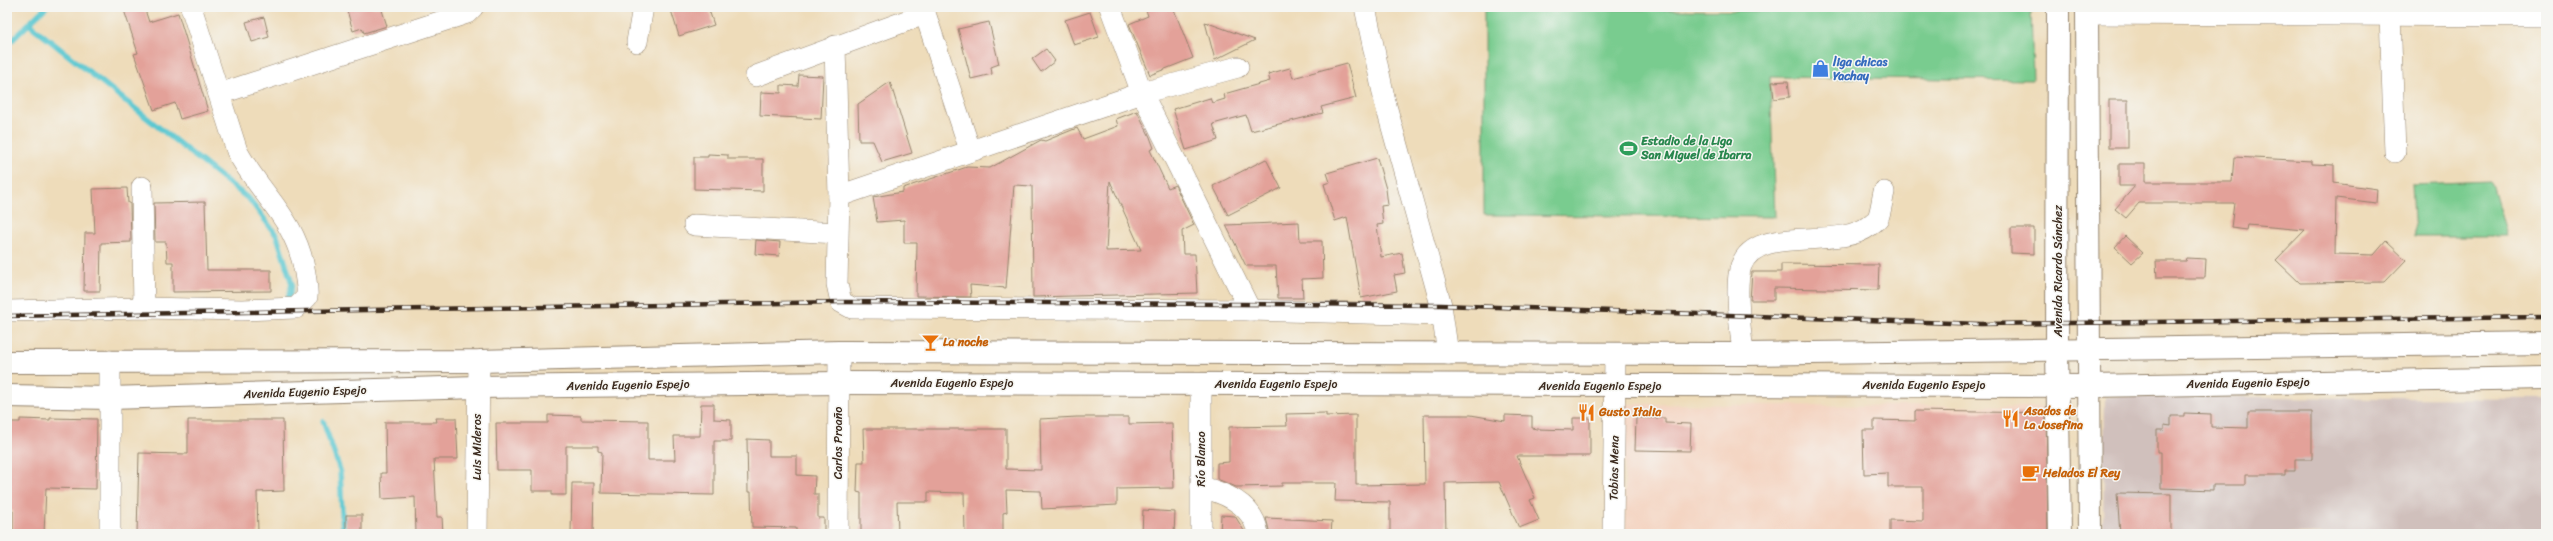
<svg xmlns="http://www.w3.org/2000/svg" width="2553" height="541" font-family="Sriracha,sans-serif">
  <style>
    .built { fill: #f4d3c0 }
    .industrial { fill: #d0c0bc }
    .green { fill: #79cc8f; stroke: #5a7b56 }
    .lines { fill: none; stroke-linecap: round; stroke-linejoin: round }
    .stream { stroke: #5ac7d0; stroke-width: 5.5 }
    .building { fill: #e3a199; fill-rule: evenodd }
    .minor-casing { stroke: #94836c; stroke-width: 22 }
    .major-casing { stroke: #94836c; stroke-width: 24 }
    .minor { stroke: #fff; stroke-width: 21 }
    .major { stroke: #fff; stroke-width: 22 }
    .rail-casing { stroke: #3b2a1e; stroke-width: 4.5 }
    .rail { stroke: #f6f6f2; stroke-width: 3; stroke-dasharray: 9; stroke-linecap: butt }
    .labels { text-anchor: middle; dominant-baseline: central; stroke-width: 3; stroke-linejoin: round; paint-order: stroke }
    .shop-label { font-size: 12px; font-weight: bold; fill: #366cbe; stroke: #f6f6f2; text-anchor: start }
    .leisure-label { font-size: 12px; font-weight: bold; fill: #27864d; stroke: #f6f6f2; text-anchor: start }
    .street-label { font-size: 12px; fill: #3b2a1e; stroke: #f6f6f2 }
    .food-label { font-size: 12px; font-weight: bold; fill: #c56008; stroke: #f6f6f2; text-anchor: start }
  </style>
  <rect width="100%" height="100%" fill="#f6f6f2"/>
  <filter id="ink" filterUnits="userSpaceOnUse"><feTurbulence type="fractalNoise" baseFrequency=".025" numOctaves="2"/><feDisplacementMap in="SourceGraphic" scale="8" xChannelSelector="R" yChannelSelector="G"/><feConvolveMatrix kernelMatrix="1 2 1 2 8 2 1 2 1" color-interpolation-filters="sRGB"/></filter>
  <filter id="wash" filterUnits="userSpaceOnUse"><feTurbulence type="fractalNoise" baseFrequency=".012" numOctaves="4" result="noise"/><feDisplacementMap in="SourceGraphic" scale="16" xChannelSelector="R" yChannelSelector="G"/><feGaussianBlur stdDeviation="0.9" result="paint"/><feColorMatrix in="noise" values="0 0 0 0 0 0 0 0 0 0 0 0 0 0 0 0 0 1.4 0 .05"/><feComposite in="paint" operator="in"/></filter>
  <g filter="url(#wash)">
    <rect width="100%" height="100%" fill="#eedcba"/>
    <path class="built" d="M1623,404l429,3 1,127h-427z"/>
    <path class="industrial" d="M2105,396l441,3v135h-443z"/>
    <g class="green">
      <path d="M1775,7h256l2,73 -263,-3 5,140 -291,-2v-207l291,3z"/>
      <path d="M2491,181l16,55h-92l-3,-52z"/>
    </g>
    <g class="lines">
      <g class="stream">
        <path d="M29,24l221,176 27,36 15,48 -5,20"/>
        <path d="M7,45l39,-38"/>
        <path d="M323,421l17,49 3,64"/>
      </g>
    </g>
    <g id="blocks">
      <g class="building">
        <path d="M123,7h21l5,15 29,-9 30,98 -28,8 -5,-16 -21,7 -20,-56 4,-1z"/>
        <path d="M346,7h35l6,19 -23,7 -2,-5 -9,3z"/>
        <path d="M670,7h38l6,18 -35,11z"/>
        <path d="M1145,7h28l20,51 -43,17 -21,-51 19,-8z"/>
        <path d="M1090,12l9,25 -25,8 -9,-25z"/>
        <path d="M264,17l5,20 -17,5 -6,-20z"/>
        <path d="M989,22l10,42 -8,3 1,7 -21,5 -13,-50z"/>
        <path d="M1205,22l50,18 -40,20z"/>
        <path d="M1046,49l9,12 -14,11 -9,-13z"/>
        <path d="M1347,63l9,35 -35,9 2,6 -72,18 -5,-16 -33,9 5,16 -32,10 -13,-41 37,-11 2,5 13,-4 -1,-5 46,-13 -2,-7 22,-6 3,10z"/>
        <path d="M799,75l24,1 -2,43 -61,-3 1,-24 20,1v-8l17,1z"/>
        <path d="M1788,81l2,16 -16,2 -2,-17z"/>
        <path d="M890,82l22,71 -30,9 -9,-21h-14l-1,-37z"/>
        <rect x="2109" y="100" width="19" height="48"/>
        <path d="M1137,111l13,26 4,11 -4,2 18,38 7,-3 19,40 -12,6 1,23h12l2,39 -164,4 -1,-111 -18,-1 -8,103 -36,-3 1,12 -55,-1 1,-53h-13v-23l-27,2 -4,-25 30,-5v-4l64,-21 23,1 51,-28 4,1 32,-13 6,11 35,-13 -2,-7zM1110,181l31,69 -35,1z"/>
        <path d="M708,154l20,1v4h35v32l-69,-2v-32h14z"/>
        <path d="M2234,157l78,4v3l22,1v18l43,6 -1,14 -40,-5 -1,56 39,1 12,-14 20,19 -21,22 -85,1 -24,-23 29,-30 -57,-5 -1,5 -16,-2 3,-25h-95l-13,15 -11,-9 20,-23h-16v-22h26v18h87z"/>
        <path d="M1377,158l9,31 2,16 -7,1 2,18 -6,1 4,32 21,-4 3,20 -11,2 3,16 -36,7 -14,-81 -12,4 -11,-37 6,-2 -3,-9z"/>
        <path d="M1266,159l15,29 -53,27 -15,-29z"/>
        <path d="M127,188l1,15h2l1,39 -30,1 -1,48h-16l1,-58h10l-2,-44z"/>
        <path d="M205,202l2,68h64v21l-98,1v-30h-6l-1,-20h-11l-1,-39z"/>
        <path d="M1299,222l1,19h22l1,37 -21,1 1,19h-25l-2,-32h-30l-20,-41z"/>
        <path d="M2011,228h23v26l-23,-1z"/>
        <path d="M2125,236l18,17 -11,10 -17,-16z"/>
        <path d="M756,240l24,2 -1,14 -24,-2z"/>
        <path d="M2187,258l19,1 -1,19h-48l-1,-17h30z"/>
        <path d="M1781,264l98,1 -1,25 -104,-2v12h-24l2,-28h29z"/>
        <path d="M701,404h13v15l17,1v21h-17v54l-113,-2 1,-41 -4,-1v-5h-32v49h-14v-4h-20v-21h-35l-1,-47h52v-8l33,1v4l67,1v39h27l-1,-24h26z"/>
        <path d="M1915,411l131,2 2,121h-158v-14l33,1v-34h-35v-14l-24,1 -1,-44h11v-10l41,1z"/>
        <path d="M2248,412h64v47h-17v12h-10v4h-40v10h-32v5l-52,-2v-36h-4v-22h7v-5l7,1v-10h13v-3l27,1v13l37,1z"/>
        <path d="M1326,413v3l30,-1v70l69,-1 -1,-69h47l34,6v-6l27,1v12l5,1 36,1v-12h17v38h-73l18,42 -5,2 9,20 -20,8 -20,-46 -54,1 1,51h-56v-32l-55,-1 1,-18h-54v3l-46,1 -19,-8v-16l12,-1v-35l58,-1 -1,-12z"/>
        <path d="M1077,417h52v7l43,-1 2,65 -57,1v16l-75,4 -1,-18 -35,-1 1,22 -4,1v21h-38l-1,-41 -36,-1v10h-31l1,32h-37v-41l-4,-1 1,-30h6l-1,-33h143v40l35,1 -1,-51z"/>
        <path d="M50,418l47,1 -1,70 -50,-1 -2,46h-31v-23h-6v-89h13v-3l30,1z"/>
        <path d="M436,418h20l2,41h-24l3,58h5l1,17h-27l-1,-37 -33,2 -1,-26h5l-1,-51h52z"/>
        <path d="M1636,418h29v5l26,1 -1,27 -55,-1z"/>
        <path d="M188,420h95l1,71 -27,1 1,42h-121l2,-81 49,1z"/>
        <path d="M747,439l22,1v16h28v19l18,1 -1,18h4v24h6v16h-28v-6l-44,-1 -1,-35h-3z"/>
        <path d="M572,483h22l-1,51h-22z"/>
        <path d="M2117,493l54,1v40h-51z"/>
        <path d="M1143,510l32,2 -1,22h-32z"/>
        <rect x="346" y="515" width="16" height="19"/>
        <path d="M1221,515l14,1 11,18h-26z"/>
        <path d="M1266,518l66,3 -1,13h-61z"/>
      </g>
    </g>
  </g>
  <g filter="url(#ink)">
    <use href="#blocks" fill-opacity="0" stroke="#94836c" stroke-width="1"/>
    <g class="lines">
      <defs>
        <g id="minor">
          <path d="M923,7l47,143"/>
          <path d="M1110,7l32,86 108,217"/>
          <path d="M1365,7l20,95 56,203 7,49"/>
          <path d="M2087,14l459,2"/>
          <path d="M2390,15l5,137"/>
          <path d="M637,42l6,-35"/>
          <path d="M835,46l4,150 -2,88 4,18 11,6 398,2 192,5"/>
          <path d="M756,76l169,-62"/>
          <path d="M219,94l248,-81 6,-6"/>
          <path d="M142,187l2,121"/>
          <path d="M839,196l303,-103 96,-26"/>
          <path d="M694,225l143,8"/>
          <path d="M7,311l137,-3 98,2 54,-2 11,-11c1,-8 -1,-16 -2,-24 -9,-55 -44,-77 -68,-122l-46,-144"/>
          <path d="M1743,354c-2,-22 -9,-68 -2,-88 15,-43 96,-15 128,-40 2,-2 7,-5 9,-8 3,-7 4,-18 6,-26"/>
          <path d="M110,361v173"/>
          <path d="M1201,487c25,6 53,18 57,47"/>
          <path d="M477,534l2,-173"/>
          <path d="M838,534l1,-182"/>
          <path d="M1201,534v-150"/>
          <path d="M1613,534l2,-180"/>
        </g>
        <g id="major">
          <path d="M2058,7l-1,344 3,183"/>
          <path d="M2087,7l3,527"/>
          <path d="M7,362l472,-1 360,-9 904,2 803,-11"/>
          <path d="M7,396l103,2 368,-11 360,-4 1251,3 457,-8"/>
        </g>
      </defs>
      <use href="#minor" class="minor-casing"/>
      <use href="#major" class="major-casing"/>
      <use href="#minor" class="minor"/>
      <use href="#major" class="major"/>
      <defs>
        <path id="rail" d="M7,316l834,-14 600,3 540,19 565,-7"/>
      </defs>
      <use href="#rail" class="rail-casing"/>
      <use href="#rail" class="rail"/>
    </g>
  </g>
  <defs>
    <symbol id="shop-bare" viewBox="-9 -9 18 18"><path d="M-5-2.5h2.3a2.7 3.5 0 0 1 5.4 0H5L5.5 6h-11ZM-1.5-2.5h3a1.5 2.3 0 0 0-3 0Z" fill="#3f7fe0" stroke="#f6f6f2" stroke-width="2.5" paint-order="stroke"/></symbol>
    <symbol id="stadium-bare" viewBox="-9 -9 18 18"><path d="M0-5a6.5 5 0 1 0 0 10a6.5 5 0 1 0 0-10ZM-3.5-1.8h7v3.6h-7Z" fill="#2e9e5b" stroke="#f6f6f2" stroke-width="2.5" paint-order="stroke"/></symbol>
    <symbol id="bar-bare" viewBox="-9 -9 18 18"><path d="M-6-5H6L.8 .8V4.5H3.5V6h-7V4.5H-.8V.8Z" fill="#e8710a" stroke="#f6f6f2" stroke-width="2.5" paint-order="stroke"/></symbol>
    <symbol id="restaurant-bare" viewBox="-9 -9 18 18"><path d="M-5-6h1v4h1v-4h1v4h1v-4h1v5L-1.5 .5V6h-2V.5L-5-1ZM5-6V6H3V1.5H1.5Q1.5-4 5-6Z" fill="#e8710a" stroke="#f6f6f2" stroke-width="2.5" paint-order="stroke"/></symbol>
    <symbol id="cafe-bare" viewBox="-9 -9 18 18"><path d="M-5.5-4.5H6V0H3Q3 3.5 0 3.5H-2.5Q-5.5 3.5-5.5 0ZM3-3.2v2h1.7v-2ZM-6 4.5H4V6H-6Z" fill="#e8710a" stroke="#f6f6f2" stroke-width="2.5" paint-order="stroke"/></symbol>
  </defs>
  <g fill-rule="evenodd">
    <use href="#shop-bare" x="1808" y="56" width="25" height="25"/>
    <use href="#stadium-bare" x="1616" y="136" width="25" height="25"/>
    <use href="#bar-bare" x="918" y="330" width="25" height="25"/>
    <use href="#restaurant-bare" x="1574" y="400" width="25" height="25"/>
    <use href="#restaurant-bare" x="1998" y="406" width="25" height="25"/>
    <use href="#cafe-bare" x="2018" y="460" width="25" height="25"/>
  </g>
  <g class="labels">
    <g class="shop-label">
      <text x="1833" y="62">liga chicas<tspan x="1833" dy="14">Yachay</tspan></text>
    </g>
    <g class="leisure-label">
      <text x="1641" y="141">Estadio de la Liga<tspan x="1641" dy="14">San Miguel de Ibarra</tspan></text>
    </g>
    <g class="street-label">
      <text transform="translate(2058 271) rotate(-90)">Avenida Ricardo Sánchez</text>
      <text x="952" y="383">Avenida Eugenio Espejo</text>
      <text transform="translate(2248 383) rotate(-1)">Avenida Eugenio Espejo</text>
      <text x="1276" y="384">Avenida Eugenio Espejo</text>
      <text transform="translate(628 385) rotate(-1)">Avenida Eugenio Espejo</text>
      <text x="1924" y="385">Avenida Eugenio Espejo</text>
      <text x="1600" y="386">Avenida Eugenio Espejo</text>
      <text transform="translate(305 392) rotate(-2)">Avenida Eugenio Espejo</text>
      <text transform="translate(838 443) rotate(-90)">Carlos Proaño</text>
      <text transform="translate(477 447) rotate(-90)">Luis Mideros</text>
      <text transform="translate(1201 459) rotate(-90)">Río Blanco</text>
      <text transform="translate(1614 468) rotate(-89)">Tobias Mena</text>
    </g>
    <g class="food-label">
      <text x="943" y="342">La noche</text>
      <text x="2024" y="411">Asados de<tspan x="2024" dy="14">La Josefina</tspan></text>
      <text x="1599" y="412">Gusto Italia</text>
      <text x="2043" y="473">Helados El Rey</text>
    </g>
  </g>
  <rect width="2553" height="541" fill="none" stroke="#f6f6f2" stroke-width="24"/>
</svg>
